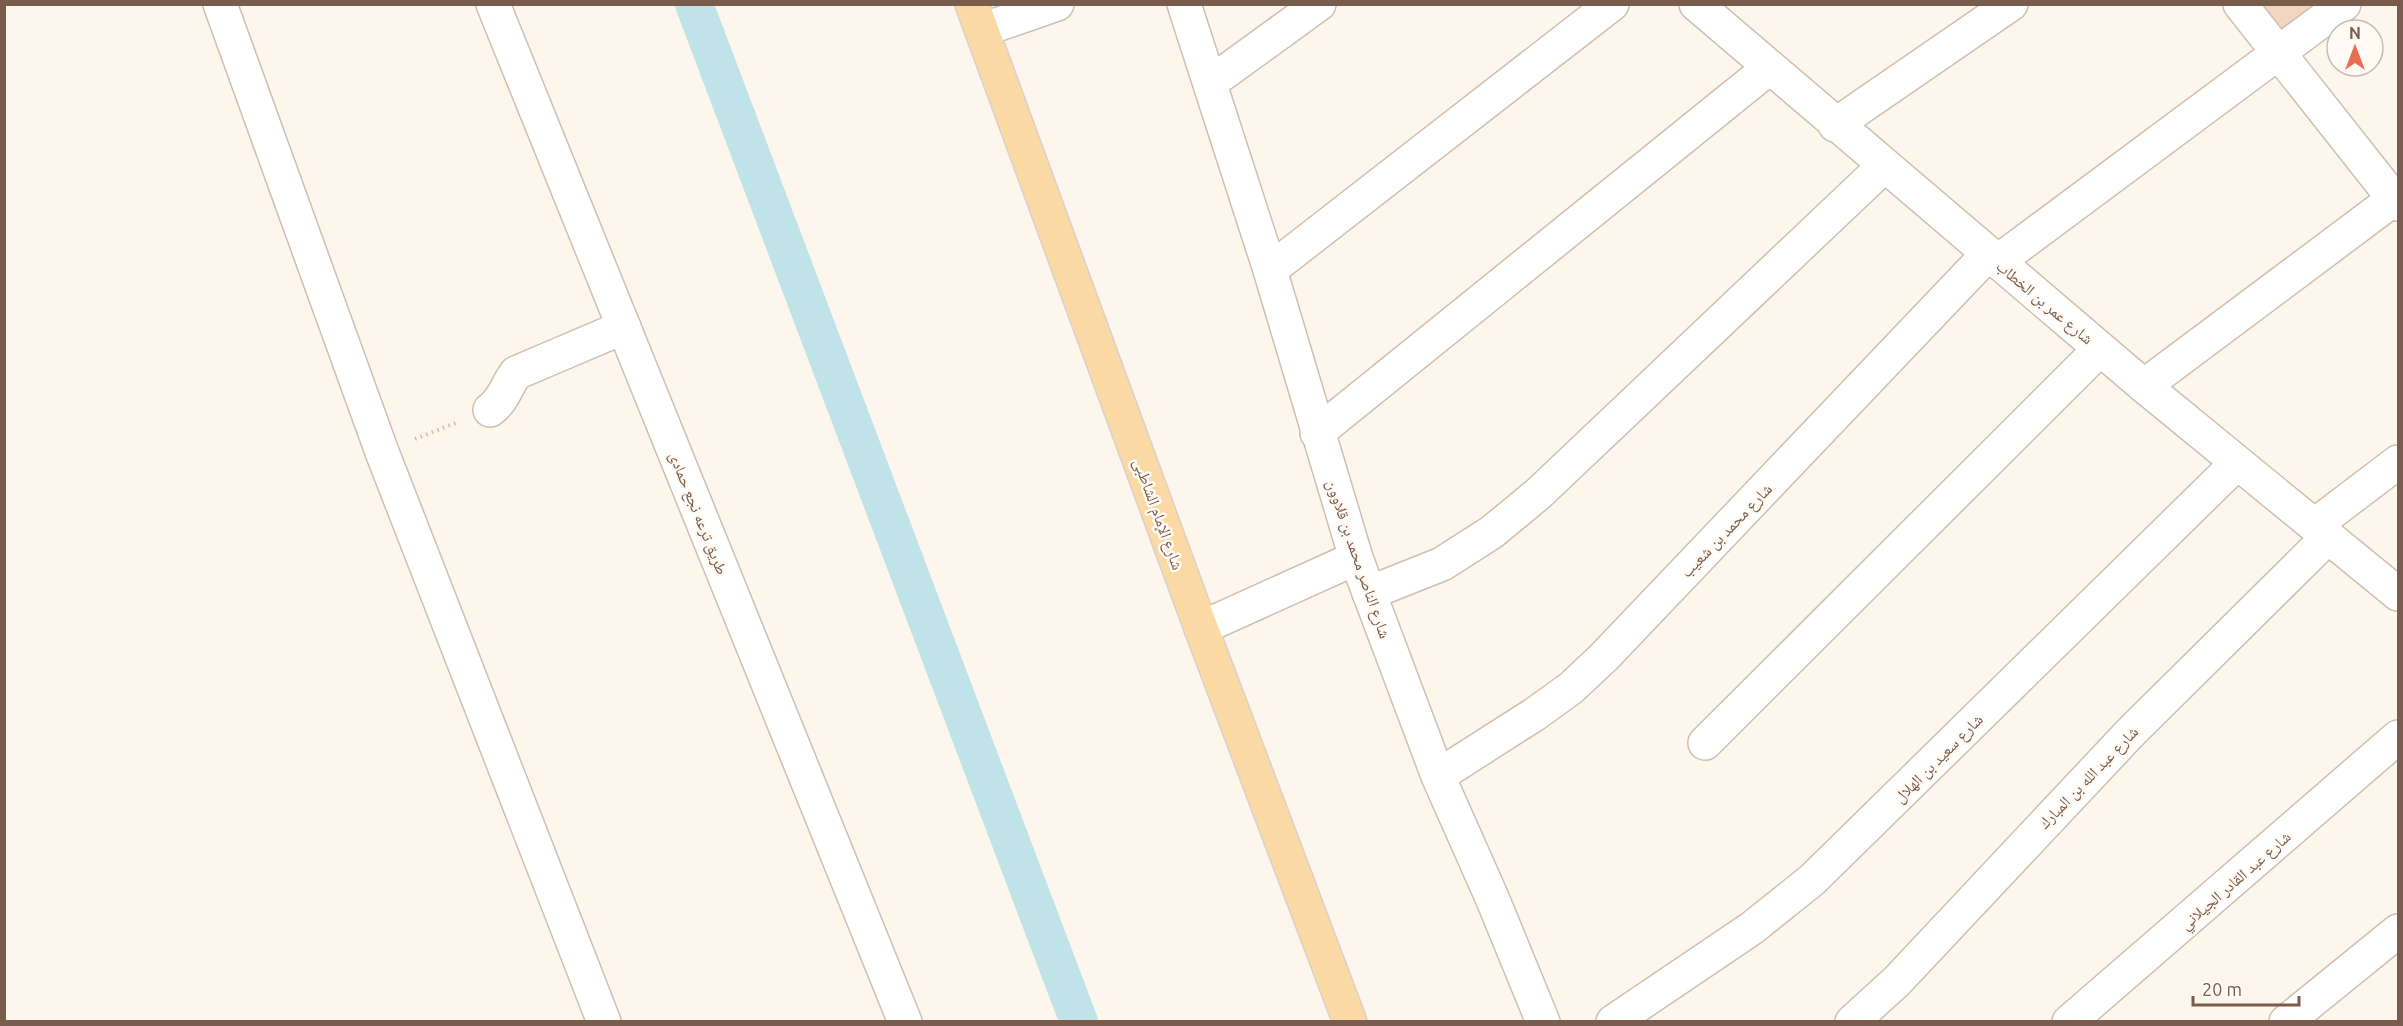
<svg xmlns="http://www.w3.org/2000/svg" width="2403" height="1026" font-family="Ubuntu,'Noto Naskh Arabic',sans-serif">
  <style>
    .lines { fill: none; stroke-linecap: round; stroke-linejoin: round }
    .canal { stroke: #bfe3e8; stroke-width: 38 }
    .building { fill: #f3d5c3; stroke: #e6bba3; stroke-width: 1.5 }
    .minor-casing { stroke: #d1beb0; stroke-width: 36 }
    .tertiary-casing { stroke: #d1beb0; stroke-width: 36 }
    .primary-casing { stroke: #dad1cd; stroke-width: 36 }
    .path { stroke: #d9b8a5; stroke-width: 4; stroke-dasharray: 1.5 4.5; stroke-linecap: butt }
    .minor { stroke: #fff; stroke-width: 33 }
    .tertiary { stroke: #fff; stroke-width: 33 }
    .primary { stroke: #fbd9a5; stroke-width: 33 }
    .labels { text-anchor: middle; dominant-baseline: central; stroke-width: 5; stroke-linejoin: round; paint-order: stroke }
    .street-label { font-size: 16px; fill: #7a5c4d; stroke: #fffaf3 }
  </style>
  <rect width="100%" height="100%" fill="#fdf6ec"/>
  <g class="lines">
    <path class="canal" d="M694,4l385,1018"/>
  </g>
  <path class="building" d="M2258,4h61l-42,27z"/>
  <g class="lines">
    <defs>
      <g id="minor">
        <path d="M220,4l162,448 222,570"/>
        <path d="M1184,4l86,266 86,288 82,218 55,124 50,122"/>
        <path d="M1696,4l448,382 254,208"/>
        <path d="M2240,4l158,200"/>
        <path d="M982,30l75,-26"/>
        <path d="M1210,83l109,-79"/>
        <path d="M1835,125l176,-121"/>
        <path d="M1997,262l347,-258"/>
        <path d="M1270,270l342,-266"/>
        <path d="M2144,386l254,-190"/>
        <path d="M490,410c14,-10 16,-24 26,-37l108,-46"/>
        <path d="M1317,433l452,-365"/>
        <path d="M2315,525l83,-63"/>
        <path d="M1369,593l73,-29 50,-32 46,-38 346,-328"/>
        <path d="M1201,628l155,-70"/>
        <path d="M1705,743l395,-394"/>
        <path d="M1438,776l97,-62 36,-26 33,-31 384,-403"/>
        <path d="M1613,1022l139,-94 60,-48 425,-417"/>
        <path d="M1852,1022l45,-41 233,-248 198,-196"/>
        <path d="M2069,1022l329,-285"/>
        <path d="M2286,1022l112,-91"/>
      </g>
      <path id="tertiary" d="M493,4l412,1018"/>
      <path id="primary" d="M972,4l229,624 149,394"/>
    </defs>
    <use href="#minor" class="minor-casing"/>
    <use href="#tertiary" class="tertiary-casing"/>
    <use href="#primary" class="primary-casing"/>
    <path class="path" d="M415,439l43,-17"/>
    <use href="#minor" class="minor"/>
    <use href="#tertiary" class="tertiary"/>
    <use href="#primary" class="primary"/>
  </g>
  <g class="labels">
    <g class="street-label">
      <text transform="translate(2045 302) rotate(40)">شارع عمر بن الخطاب</text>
      <text transform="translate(699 513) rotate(68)">طريق ترعه نجع حمادى</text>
      <text transform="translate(1159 514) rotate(70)">شارع الإمام الشاطبى</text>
      <text transform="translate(1726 530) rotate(-46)">شارع محمد بن شعيب</text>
      <text transform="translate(1359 559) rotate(71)">شارع الناصر محمد بن قلاوون</text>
      <text transform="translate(1938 758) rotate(-45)">شارع سعيد بن الهلال</text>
      <text transform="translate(2088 777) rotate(-46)">شارع عبد الله بن المبارك</text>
      <text transform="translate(2235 880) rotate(-41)">شارع عبد القادر الجيلاني</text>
    </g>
  </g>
  <rect width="2403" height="1026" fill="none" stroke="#7a5c4d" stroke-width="12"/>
  <g transform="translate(2355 48)"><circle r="28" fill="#fffaf3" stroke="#cabbb1" stroke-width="1.5"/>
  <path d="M0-4.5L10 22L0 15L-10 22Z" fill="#e76f51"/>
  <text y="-9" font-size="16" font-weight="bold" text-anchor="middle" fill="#7a5c4d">N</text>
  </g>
  <path d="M2193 996v9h106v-9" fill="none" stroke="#7a5c4d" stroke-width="3"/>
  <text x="2202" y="996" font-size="18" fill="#7a5c4d" stroke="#fffaf3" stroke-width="4.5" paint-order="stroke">20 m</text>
</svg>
